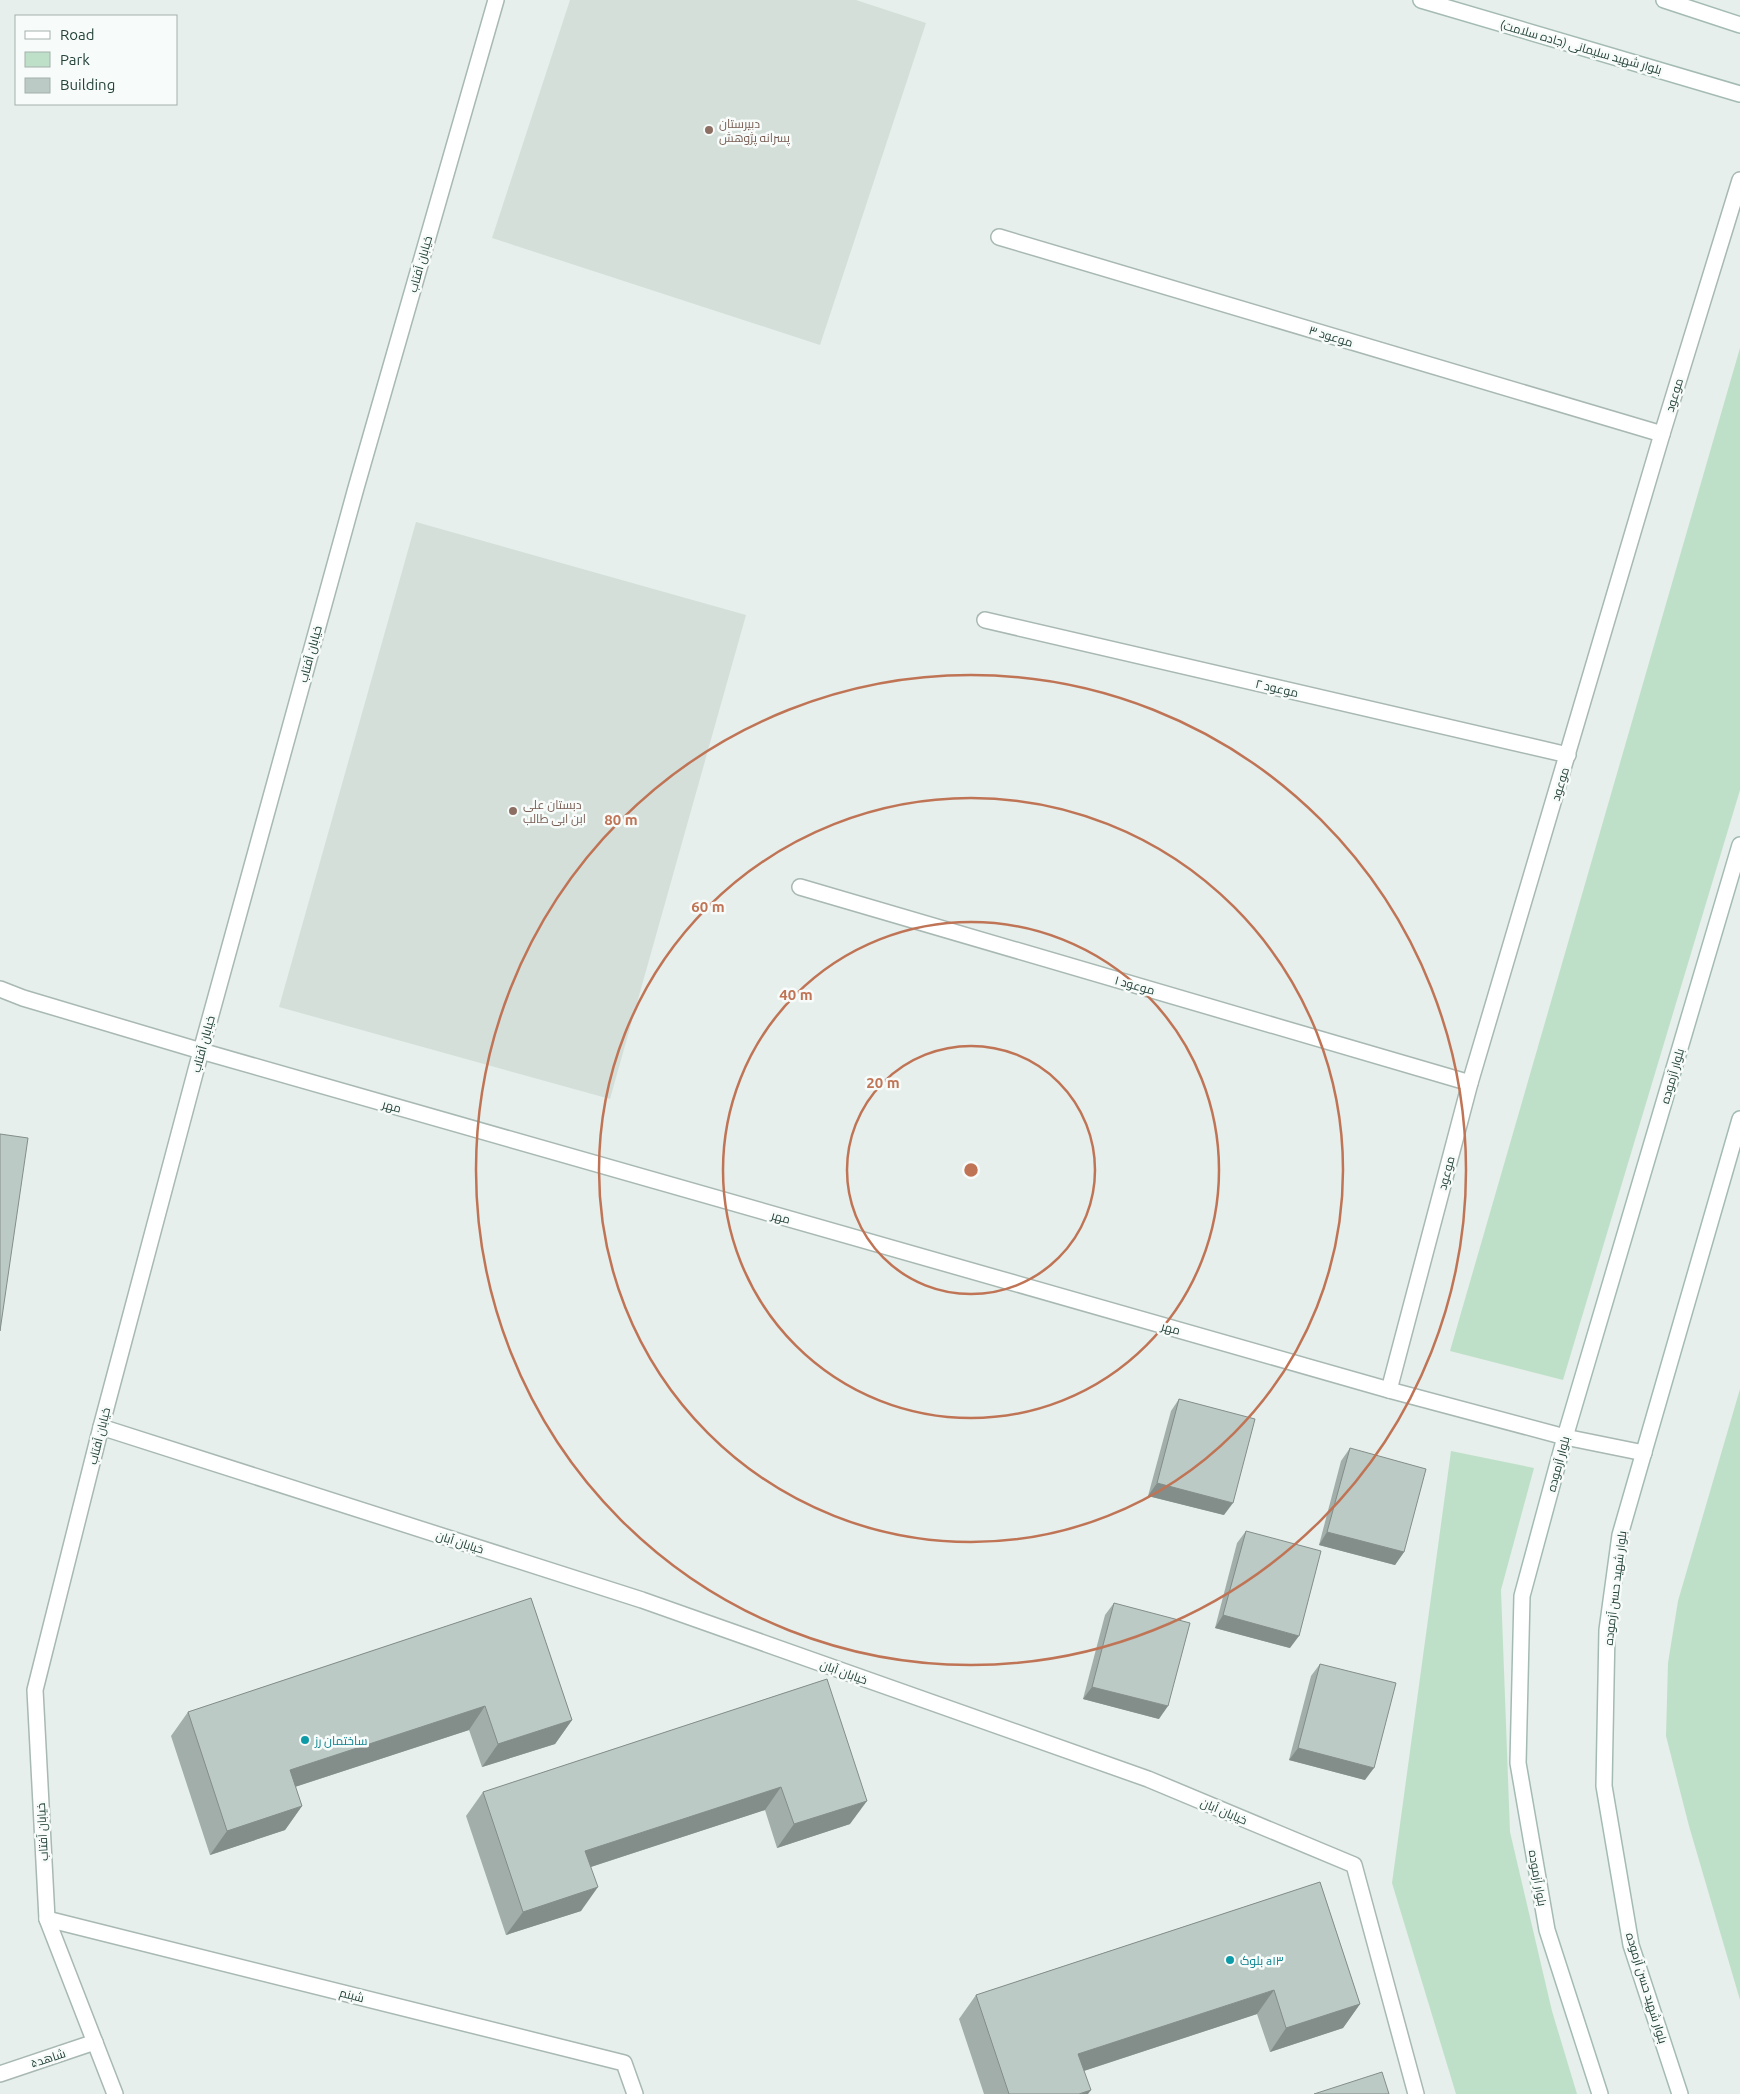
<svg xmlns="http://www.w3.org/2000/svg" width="1740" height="2094" font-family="Ubuntu,Cairo,sans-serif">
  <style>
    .built { fill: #d4dfda }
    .green { fill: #bfe0c8 }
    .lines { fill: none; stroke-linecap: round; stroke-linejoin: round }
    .minor-casing { stroke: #a8b8b2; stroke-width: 18 }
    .tertiary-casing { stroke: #a8b8b2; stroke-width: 18 }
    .secondary-casing { stroke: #a4bbb3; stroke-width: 18 }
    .minor { stroke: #fff; stroke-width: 15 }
    .tertiary { stroke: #fff; stroke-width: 15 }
    .secondary { stroke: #fff; stroke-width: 15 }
    .wall { fill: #a1aea9 }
    .shaded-wall { fill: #838d89 }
    .building { fill: #bbcac4; stroke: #838d89 }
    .ring { fill: none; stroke: #c07456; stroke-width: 2.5 }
    .education-dot { fill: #8d6e63; stroke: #f7fbf9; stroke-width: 2 }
    .culture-dot { fill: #0f9aa8; stroke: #f7fbf9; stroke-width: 2 }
    .labels { text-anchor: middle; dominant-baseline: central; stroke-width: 5; stroke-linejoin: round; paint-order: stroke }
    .street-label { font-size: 12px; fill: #24423a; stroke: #f7fbf9 }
    .education-label { font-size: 12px; fill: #785e54; stroke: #f7fbf9; text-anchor: start }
    .culture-label { font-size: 12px; fill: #0d838f; stroke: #f7fbf9; text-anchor: start }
    .centre { fill: #c07456; stroke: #f7fbf9; stroke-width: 2.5 }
    .ring-label { font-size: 15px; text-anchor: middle; font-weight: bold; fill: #c07456; stroke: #f7fbf9; stroke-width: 5; stroke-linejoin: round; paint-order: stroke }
  </style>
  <rect width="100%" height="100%" fill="#e6efeb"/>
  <g class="built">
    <path d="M570,0h286l70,23 -106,322 -328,-107z"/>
    <path d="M416,522l330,93 -136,484 -331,-92z"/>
  </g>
  <g class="green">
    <path d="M1740,348v442l-177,590 -113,-29z"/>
    <path d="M1740,1389v611l-51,-174 -23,-90 2,-73 10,-62z"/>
    <path d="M1451,1451l83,17 -33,122 9,242 42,179 25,83h-121l-64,-211z"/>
  </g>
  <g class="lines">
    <defs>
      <g id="minor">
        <path d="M999,237l663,197"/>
        <path d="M985,620l583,135"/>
        <path d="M800,887l670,196"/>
        <path d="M1389,1390l81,-307 192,-649 78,-254"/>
        <path d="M101,1427l541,173 506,179 206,86 62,229"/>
        <path d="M47,1919l577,144 11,31"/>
        <path d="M0,2074l95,-32"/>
      </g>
      <g id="tertiary">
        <path d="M0,989l23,9 178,53 1188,339 176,47 79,16"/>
        <path d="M115,2094l-68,-175 -12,-229 66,-263 100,-376 155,-563 140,-488"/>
      </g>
      <g id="secondary">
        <path d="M1421,0l319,94"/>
        <path d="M1664,0l76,25"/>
        <path d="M1600,2094l-53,-164 -29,-167 4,-167 43,-159 175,-592"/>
        <path d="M1680,2094l-49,-149 -27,-159 3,-156 13,-95 120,-416"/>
      </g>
    </defs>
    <use href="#minor" class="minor-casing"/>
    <use href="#tertiary" class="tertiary-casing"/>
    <use href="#secondary" class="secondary-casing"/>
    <use href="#minor" class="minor"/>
    <use href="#tertiary" class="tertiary"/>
    <use href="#secondary" class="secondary"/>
  </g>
  <g class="wall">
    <path d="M1179,1399l45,116 -76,-19 23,-85z"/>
    <path d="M1350,1448l54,104 -9,13 -76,-20 22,-84z"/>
    <path d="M1246,1531l44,117 -75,-20 22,-85z"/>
    <path d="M531,1598l41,122 -17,24 -73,23 -13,-37 -174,57 7,19 -17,24 -75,25 -39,-119 17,-24z"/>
    <path d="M1114,1603l45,116 -76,-20 22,-84z"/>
    <path d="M1320,1664l45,116 -76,-20 22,-84z"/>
    <path d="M827,1679l23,145 -73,24 -12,-38 -174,57 -10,44 -75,24 -40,-119 17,-24z"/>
    <path d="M1320,1882l40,122 -17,24 -73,24 -13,-38 -173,57 4,23h-104l-25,-75 17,-24z"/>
  </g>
  <g class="shaded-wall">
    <path d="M1157,1483l76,20 -9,12 -76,-19z"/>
    <path d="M1327,1532l77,20 -9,13 -76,-20z"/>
    <path d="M1223,1615l76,21 -9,12 -75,-20z"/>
    <path d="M1092,1687l76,19 -9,13 -76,-20z"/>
    <path d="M485,1706l-16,24 -196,64 17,-24z"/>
    <path d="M572,1720l-17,24 -73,23 16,-23z"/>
    <path d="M1298,1748l76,20 -9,12 -76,-20z"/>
    <path d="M781,1787l-16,23 -196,64 16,-23z"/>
    <path d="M867,1801l-17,23 -73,24 17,-24z"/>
    <path d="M302,1806l-17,24 -75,25 17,-24z"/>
    <path d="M598,1887l-17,24 -75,24 17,-23z"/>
    <path d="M1274,1990l-17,24 -195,64 16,-24z"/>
    <path d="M1360,2004l-17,24 -73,24 16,-24z"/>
    <path d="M1091,2090l-3,4h-9z"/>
  </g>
  <g class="building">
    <path d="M0,1134l28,4 -28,193z"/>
    <path d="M1179,1399l76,20 -22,84 -76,-20z"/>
    <path d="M1350,1448l76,21 -22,83 -77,-20z"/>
    <path d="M1246,1531l75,20 -22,85 -76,-21z"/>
    <path d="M531,1598l41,122 -74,24 -13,-38 -195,64 12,36 -75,25 -39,-119z"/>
    <path d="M1114,1603l76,20 -22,83 -76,-19z"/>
    <path d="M1320,1664l76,19 -22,85 -76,-20z"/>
    <path d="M827,1679l40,122 -73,23 -13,-37 -196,64 13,36 -75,25 -40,-120z"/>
    <path d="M1320,1882l40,122 -74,24 -12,-38 -196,64 13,36 -12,4h-70l-33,-99z"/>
    <path d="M1382,2072l7,22h-75z"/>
  </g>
  <g class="ring">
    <circle cx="971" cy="1170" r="124"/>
    <circle cx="971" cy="1170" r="248"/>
    <circle cx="971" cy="1170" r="372"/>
    <circle cx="971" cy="1170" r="495"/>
  </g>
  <g class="education-dot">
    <circle cx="709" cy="130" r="5"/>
    <circle cx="513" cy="811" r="5"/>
  </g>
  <g class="culture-dot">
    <circle cx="305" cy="1740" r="5"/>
    <circle cx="1230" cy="1960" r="5"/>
  </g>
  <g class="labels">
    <g class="street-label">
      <text transform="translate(1581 47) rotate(16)">بلوار شهید سلیمانی (جاده سلامت)</text>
      <text transform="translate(420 264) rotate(-74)">خیابان آفتاب</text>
      <text transform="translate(1331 336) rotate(17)">موعود ۳</text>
      <text transform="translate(1674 395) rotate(-73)">موعود</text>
      <text transform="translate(310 654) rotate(-75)">خیابان آفتاب</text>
      <text transform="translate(1277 688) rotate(13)">موعود ۲</text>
      <text transform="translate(1560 784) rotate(-73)">موعود</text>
      <text transform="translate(1135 985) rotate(16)">موعود ۱</text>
      <text transform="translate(203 1044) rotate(-75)">خیابان آفتاب</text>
      <text transform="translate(1672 1076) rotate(-74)">بلوار آزموده</text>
      <text transform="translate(392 1106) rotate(16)">مهر</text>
      <text transform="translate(1446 1173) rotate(-75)">موعود</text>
      <text transform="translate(781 1217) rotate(16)">مهر</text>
      <text transform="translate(1171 1328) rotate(16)">مهر</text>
      <text transform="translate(99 1436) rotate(-76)">خیابان آفتاب</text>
      <text transform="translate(1558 1464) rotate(-75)">بلوار آزموده</text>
      <text transform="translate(460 1542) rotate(18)">خیابان آبان</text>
      <text transform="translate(1615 1588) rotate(-83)">بلوار شهید حسن آزموده</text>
      <text transform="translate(844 1672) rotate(20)">خیابان آبان</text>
      <text transform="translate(1224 1811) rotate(23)">خیابان آبان</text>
      <text transform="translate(42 1832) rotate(-93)">خیابان آفتاب</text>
      <text transform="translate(1538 1878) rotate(80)">بلوار آزموده</text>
      <text transform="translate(1647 1988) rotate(73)">بلوار شهید حسن آزموده</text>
      <text transform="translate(352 1995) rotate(14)">شبنم</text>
      <text transform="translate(48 2058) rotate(-18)">شاهد۵</text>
    </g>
    <g class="education-label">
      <text x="719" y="123">دبیرستان<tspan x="719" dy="14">پسرانه پژوهش</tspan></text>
      <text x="523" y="804">دبستان علی<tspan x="523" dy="14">ابن ابی طالب</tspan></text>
    </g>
    <g class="culture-label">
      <text x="315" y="1740">ساختمان رز</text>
      <text x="1240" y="1960">بلوک a۱۳</text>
    </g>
  </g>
  <circle cx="971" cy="1170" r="8" class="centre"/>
  <g class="ring-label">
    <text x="621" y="825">80 m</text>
    <text x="708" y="912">60 m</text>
    <text x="796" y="1000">40 m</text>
    <text x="883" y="1088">20 m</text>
  </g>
  <rect x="15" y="15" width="162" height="90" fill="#f7fbf9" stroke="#a3b1ad"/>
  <rect x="25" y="31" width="25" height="8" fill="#ffffff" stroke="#a3b1ad"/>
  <text x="60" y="40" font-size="15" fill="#24423a">Road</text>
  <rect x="25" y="52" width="25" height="15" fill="#bfe0c8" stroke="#a3b1ad"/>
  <text x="60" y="65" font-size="15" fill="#24423a">Park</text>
  <rect x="25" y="78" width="25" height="15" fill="#bbcac4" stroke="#a3b1ad"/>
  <text x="60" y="90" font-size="15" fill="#24423a">Building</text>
</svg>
